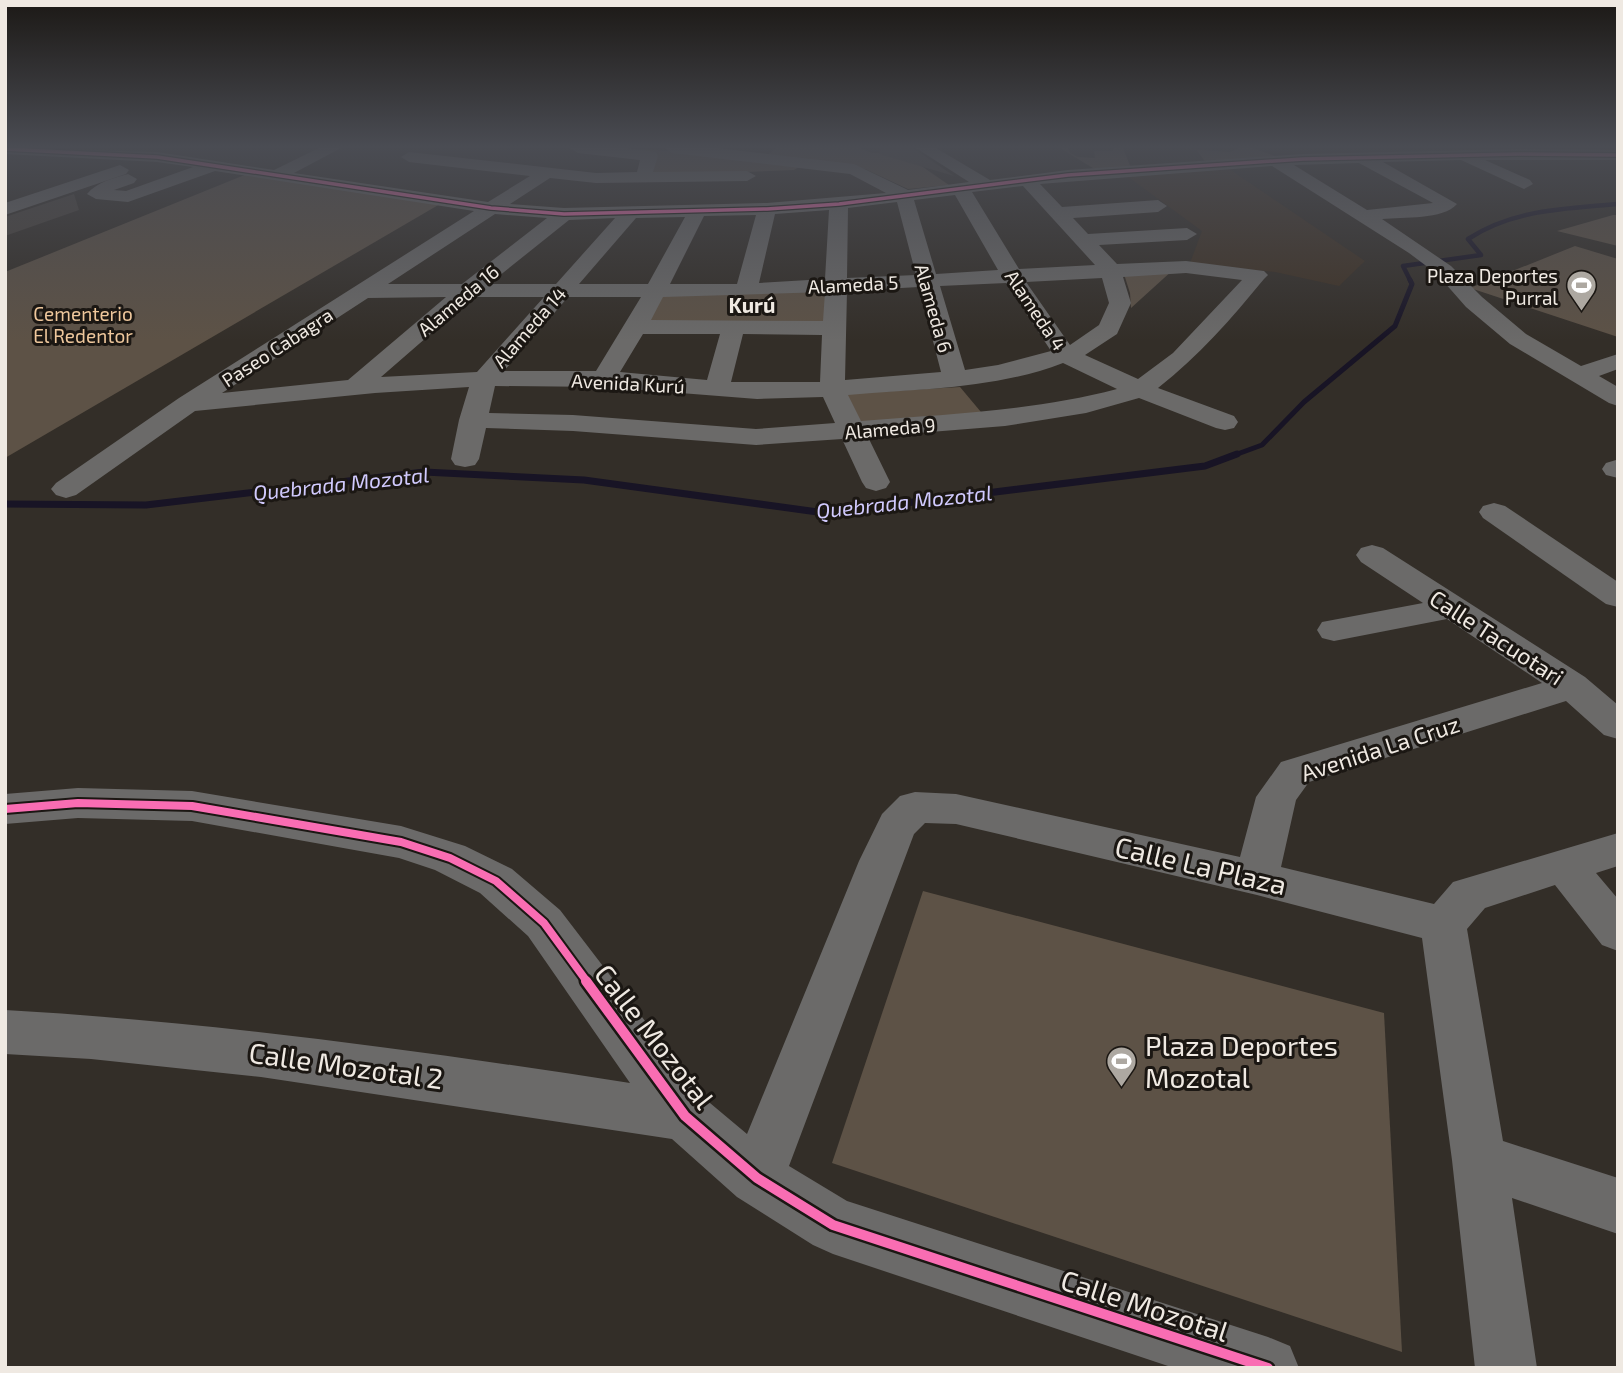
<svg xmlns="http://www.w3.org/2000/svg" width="1623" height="1373" font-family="'Exo 2',sans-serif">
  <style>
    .built { fill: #3f3225 }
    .green { fill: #5d5246 }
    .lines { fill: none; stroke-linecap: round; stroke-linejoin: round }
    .stream-far2 { stroke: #181425; stroke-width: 4.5 }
    .stream-far1 { stroke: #181425; stroke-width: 5 }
    .stream { stroke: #181425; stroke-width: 7 }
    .building { fill: #49433d }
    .minor { fill: #6b6a69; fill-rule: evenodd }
    .cycleway-far2-casing { stroke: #1b1713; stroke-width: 6 }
    .cycleway-far1-casing { stroke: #1b1713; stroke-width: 12 }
    .cycleway-casing { stroke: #1b1713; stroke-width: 15 }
    .cycleway-far2 { stroke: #f96db3; stroke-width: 3.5 }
    .cycleway-far1 { stroke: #f96db3; stroke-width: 8 }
    .cycleway { stroke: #f96db3; stroke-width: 10 }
    .labels { text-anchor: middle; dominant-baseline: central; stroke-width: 6; stroke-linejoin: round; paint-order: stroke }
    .far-poi-label { font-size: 19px; fill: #efe9e2; stroke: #1b1713; text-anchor: end }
    .far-street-label { font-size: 19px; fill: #efe9e2; stroke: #1b1713 }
    .far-park-label { font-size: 19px; fill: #eec79c; stroke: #1b1713 }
    .far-neighbourhood-label { font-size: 21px; font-weight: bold; fill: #efe9e2; stroke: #1b1713 }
    .far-water-label { font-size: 21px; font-style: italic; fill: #d1cafe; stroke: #1b1713 }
    .street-label { font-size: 23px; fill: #efe9e2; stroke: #1b1713 }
    .near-street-label { font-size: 28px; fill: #efe9e2; stroke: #1b1713 }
    .near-poi-label { font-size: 28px; fill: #efe9e2; stroke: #1b1713; text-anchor: start }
  </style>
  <rect width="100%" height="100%" fill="#332e28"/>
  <path class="built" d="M1229,169l136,92 -26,25 -64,-14 -85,-9 12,-32 -75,-55z"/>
  <g class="green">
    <path d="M593,148c69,0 137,8 206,19l-5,3 -143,6 7,-21z"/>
    <path d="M776,148h84l12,5 29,-1 48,33 -41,4 -43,-20 -100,-12z"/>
    <path d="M1060,148h8l2,5 8,4 17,1 -1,-7h19v-3h10l8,20 -35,2z"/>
    <path d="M1176,148l54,4 9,-4h14l22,8 -69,7 -10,-14z"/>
    <path d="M247,174l193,30 -435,254v-186z"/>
    <path d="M1618,215v31l-61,-15 56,-16z"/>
    <path d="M1575,246l43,13v78l-148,-49z"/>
    <path d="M1174,269l-43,39 -1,-15 -7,-22z"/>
    <path d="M826,289l-2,35 -181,-1 16,-29z"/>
    <path d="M960,387l26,31 -130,10 -14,-34z"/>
    <path d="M923,891l461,122 18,339 -570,-189z"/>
  </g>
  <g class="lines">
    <path class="stream-far2" d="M1411,282l-8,-16 78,-11 -13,-16c46,-30 97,-30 150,-35"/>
    <path class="stream-far1" d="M1232,456l30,-11 42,-43 91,-76 17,-42 -2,-4"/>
    <path class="stream" d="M5,504l141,1 278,-33 160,8 241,33 380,-47 32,-12"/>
  </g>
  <g class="building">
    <path d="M880,148h33l41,28 -75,-22z"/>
    <path d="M74,194l5,16 -74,26v-19z"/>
  </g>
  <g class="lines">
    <g class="minor">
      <path d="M5,148l152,4 117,18 45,-22h22l-47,25 194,29 42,-26 -121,-14 -8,-5 8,-5 187,21 41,-1 3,-12 -62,-7 -8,-5h55l31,4 2,4 -5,16 94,-1 9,5 -9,5 -151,2 -46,-5 -40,26 54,4 203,-5 119,-10 -36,-19 -178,-21 -8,-5h53l137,16 54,26 61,-8 -53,-34h20l54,32 78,-10 235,-16 214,-5 101,1v10h-133l45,20 3,4 -9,5 -63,-29 -78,2 74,42c-14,16 -54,13 -75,15l69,47 31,31 44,37 55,32 37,-12v15l-19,7 19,11v19l-9,-3 -99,-59 -44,-37 -29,-33 -28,-21 -137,-87 -232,18 22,23 96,-7 9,6 -9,6 -85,6 15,16 99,-6 10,6 -10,6 -88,5 18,19 69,-3 78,10 4,4 -4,4c-33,40 -65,77 -106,109l76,28 4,6 -4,6 -9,2 -9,-2 -77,-30 -53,15 -81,13 -137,11 22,45 -4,6 -10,3 -10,-3 -4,-6 -20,-43 -86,6 -183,-14 -87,-3 -7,31 -4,6 -10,2 -10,-2 -4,-6 8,-39 10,-33 -94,6 -180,18 -119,84 -10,3 -10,-3 -5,-6 5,-6 123,-85 295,-187 -259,-40 -87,31 -32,-3 -9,-5c10,-12 26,-16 41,-20l9,5 -3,4 -20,7 12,1 67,-24 -36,-5 -152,-8zM1359,163l74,40 -66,7 -73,-45zM1023,186l72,79 -76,4 -47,-77zM955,195l43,75 -62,4 -22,-74zM897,202l19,73 -69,3 1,-70zM829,210l-4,69 -66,4 16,-69zM495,214l52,4 -85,66h-74zM756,215l-19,69h-67l34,-68zM685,217l-37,67h-69l57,-66zM615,218l-59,66h-67l80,-64zM1186,273l56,7 -69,73 -35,26 -53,-24 32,-21 14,-31 -8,-26zM1102,278l7,25 -10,22 -29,20 -44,-63zM1006,283l45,68 -53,14 -33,5 -25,-84zM919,287l22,85 -96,8 2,-89zM825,292l-2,29 -172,-1 12,-23zM446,297l-98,83 -126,13 146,-95zM473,297h71l-67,75 -96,5zM568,297h73l-45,74h-92zM643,334h77l-13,46 -87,-8zM743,334l79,1 -2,47h-89zM1063,363l54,26c-84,22 -170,25 -256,32l-13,-26c71,-6 148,-6 215,-32zM495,386l109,1 153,12 66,-2 12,26 -79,6 -183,-14 -84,-2z"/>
      <path d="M120,165l9,5 -3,4 -121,41v-12z"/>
      <path d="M1616,460l2,1v17l-12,-3 -4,-6 4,-6z"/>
      <path d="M1494,503l11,3 113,76v25l-12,-3 -123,-86 -4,-6 4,-6z"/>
      <path d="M1372,545l11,3 202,129 33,28v34l-14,-4 -38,-34 -257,81 -13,18 -15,67 153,37 19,-22 165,-49v33l-22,7 22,26v52l-16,-6 -47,-60 -70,23 -18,21 36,212 115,37v56l-106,-36 25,170h-62l-23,-208 -30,-222 -165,-43 -301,-71 -31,-1 -11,11 -125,332 58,35 421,136 22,9 9,22h-125l-341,-114 -20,-9 -76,-48 -65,-58 -411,-62 -170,-18 -86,-5v-44c210,12 418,41 625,73l-102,-147 -48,-43 -45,-23 -36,-12 -207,-37 -114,-3 -73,6v-30l73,-6 114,3 209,35 64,20 47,23 48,41 144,188 43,36 112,-273 23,-47 18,-18 15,-4 41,2 284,63 16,-60 25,-35 261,-79 -95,-64 -113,22 -12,-3 -5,-8 5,-8 101,-19 -62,-41 -5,-7 5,-7z"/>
    </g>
    <defs>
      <path id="cycleway-far2" d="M5,149l152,8 334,51 73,6 203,-5 72,-5 229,-29 235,-16 214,-5 101,1"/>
      <path id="cycleway-far1" d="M5,809l73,-6 114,3 209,36 49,16 46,23 48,42 44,60"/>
      <path id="cycleway" d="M586,981l99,135 72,62 76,47 435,143"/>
    </defs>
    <use href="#cycleway-far2" class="cycleway-far2-casing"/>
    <use href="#cycleway-far1" class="cycleway-far1-casing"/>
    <use href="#cycleway" class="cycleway-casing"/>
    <use href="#cycleway-far2" class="cycleway-far2"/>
    <use href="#cycleway-far1" class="cycleway-far1"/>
    <use href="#cycleway" class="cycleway"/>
  </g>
  <linearGradient id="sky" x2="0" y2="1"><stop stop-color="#1c1916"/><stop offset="0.43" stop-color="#4a4c53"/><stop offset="1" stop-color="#4a4c53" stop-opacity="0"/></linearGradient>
  <rect width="1623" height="341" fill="url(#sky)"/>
  <defs>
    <symbol id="stadium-pin" viewBox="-11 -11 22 30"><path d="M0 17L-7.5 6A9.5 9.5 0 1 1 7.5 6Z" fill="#ada8a1" stroke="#1b1713"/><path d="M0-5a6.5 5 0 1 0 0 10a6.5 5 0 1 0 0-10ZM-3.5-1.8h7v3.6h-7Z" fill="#fff"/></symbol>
  </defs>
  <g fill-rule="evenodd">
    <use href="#stadium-pin" x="1564" y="268" width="35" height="47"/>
    <use href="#stadium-pin" x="1104" y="1044" width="35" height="47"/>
  </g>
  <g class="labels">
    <g class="far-poi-label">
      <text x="1558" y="275">Plaza Deportes<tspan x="1558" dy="22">Purral</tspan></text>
    </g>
    <g class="far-street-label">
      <text transform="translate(853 284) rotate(-3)">Alameda 5</text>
      <text transform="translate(458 300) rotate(-40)">Alameda 16</text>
      <text transform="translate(934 308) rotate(74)">Alameda 6</text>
      <text transform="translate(1036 310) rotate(56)">Alameda 4</text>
      <text transform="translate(529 327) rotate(-49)">Alameda 14</text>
      <text transform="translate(277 347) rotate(-33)">Paseo Cabagra</text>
      <text transform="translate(628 383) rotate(3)">Avenida Kurú</text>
      <text transform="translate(890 428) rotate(-5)">Alameda 9</text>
    </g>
    <g class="far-park-label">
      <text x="83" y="313">Cementerio<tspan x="83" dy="22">El Redentor</tspan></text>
    </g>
    <g class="far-neighbourhood-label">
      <text x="752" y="304">Kurú</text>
    </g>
    <g class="far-water-label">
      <text transform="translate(341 483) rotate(-6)">Quebrada Mozotal</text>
      <text transform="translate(904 501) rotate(-6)">Quebrada Mozotal</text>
    </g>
    <g class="street-label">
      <text transform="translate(1497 637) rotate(33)">Calle Tacuotari</text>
      <text transform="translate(1380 748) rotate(-18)">Avenida La Cruz</text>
    </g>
    <g class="near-street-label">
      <text transform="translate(1201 865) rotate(13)">Calle La Plaza</text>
      <text transform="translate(655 1036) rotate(52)">Calle Mozotal</text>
      <text transform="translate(346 1065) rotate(8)">Calle Mozotal 2</text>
      <text transform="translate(1145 1305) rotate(18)">Calle Mozotal</text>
    </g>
    <g class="near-poi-label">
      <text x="1145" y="1045">Plaza Deportes<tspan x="1145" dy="32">Mozotal</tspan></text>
    </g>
  </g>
  <rect width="1623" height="1373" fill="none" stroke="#efe9e2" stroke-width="14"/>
</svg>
